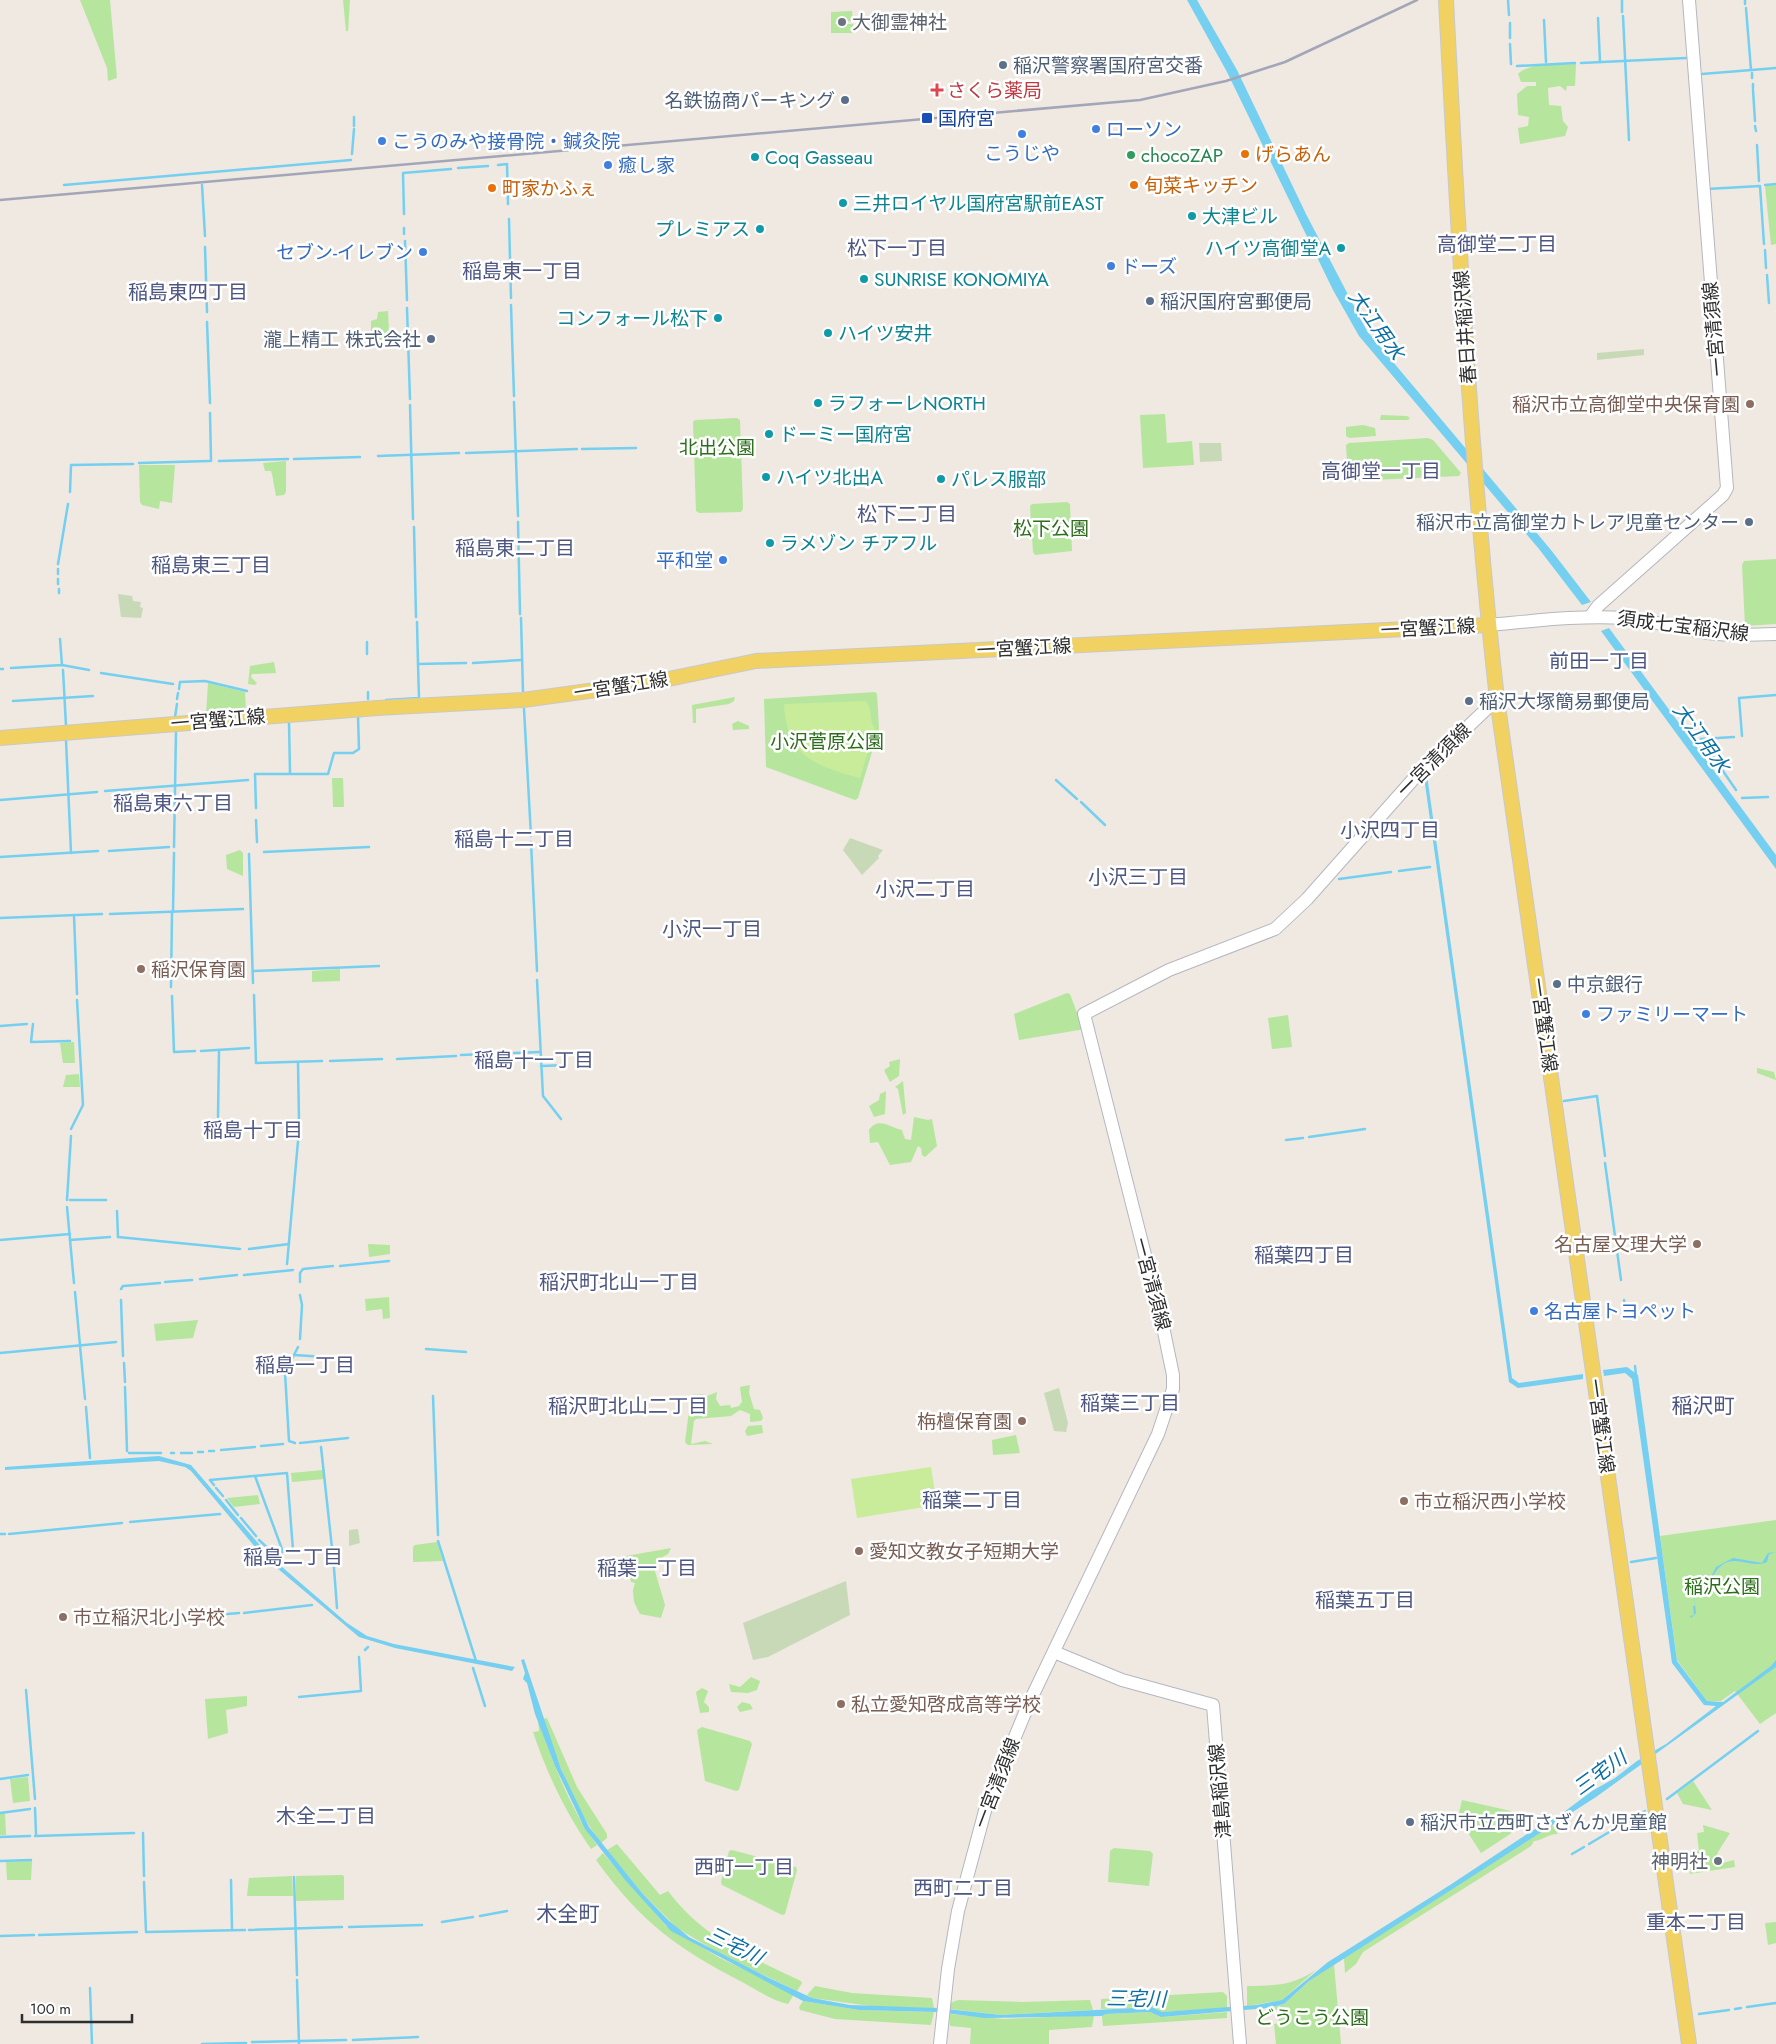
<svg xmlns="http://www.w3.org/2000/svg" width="1776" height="2044" font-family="Jost,'Noto Sans JP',sans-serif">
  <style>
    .green { fill: #b6e59e }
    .cemetery { fill: #c8d9b8 }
    .pitch { fill: #c9ec9a }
    .water { fill: #75cff0 }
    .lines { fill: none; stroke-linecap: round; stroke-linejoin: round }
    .stream { stroke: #75cff0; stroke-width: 2.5 }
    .secondary-casing { stroke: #b4b7c1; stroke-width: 14 }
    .primary-casing { stroke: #c9c9c9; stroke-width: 16 }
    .secondary { stroke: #fff; stroke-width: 12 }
    .primary { stroke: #f2d163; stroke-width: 14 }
    .rail { stroke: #a3a6b8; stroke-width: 2.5 }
    .worship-dot { fill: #6b7280; stroke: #fff; stroke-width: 2 }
    .service-dot { fill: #5c6f8a; stroke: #fff; stroke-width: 2 }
    .health-dot { fill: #e0444e; stroke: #fff; stroke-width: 2 }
    .transit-dot { fill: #1a4fb4; stroke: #fff; stroke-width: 2 }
    .shop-dot { fill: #3f7fe0; stroke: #fff; stroke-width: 2 }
    .food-dot { fill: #e8710a; stroke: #fff; stroke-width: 2 }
    .leisure-dot { fill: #2e9e5b; stroke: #fff; stroke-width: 2 }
    .culture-dot { fill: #0f9aa8; stroke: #fff; stroke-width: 2 }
    .education-dot { fill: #8d6e63; stroke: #fff; stroke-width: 2 }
    .labels { text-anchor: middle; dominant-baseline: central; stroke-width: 5; stroke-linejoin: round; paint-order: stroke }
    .worship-label { font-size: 19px; fill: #5b616d; stroke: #fff; text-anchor: start }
    .service-label { font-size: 19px; fill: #4e5e75; stroke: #fff; text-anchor: start }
    .health-label { font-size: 19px; fill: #be3a42; stroke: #fff; text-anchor: start }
    .transit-label { font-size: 19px; fill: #164399; stroke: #fff; text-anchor: start }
    .shop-label { font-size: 19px; fill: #366cbe; stroke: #fff; text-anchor: start }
    .food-label { font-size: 19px; fill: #c56008; stroke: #fff; text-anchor: start }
    .leisure-label { font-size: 19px; fill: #27864d; stroke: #fff; text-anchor: start }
    .culture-label { font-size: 19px; fill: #0d838f; stroke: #fff; text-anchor: start }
    .street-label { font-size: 19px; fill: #2e2e2e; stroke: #fff }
    .education-label { font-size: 19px; fill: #785e54; stroke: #fff; text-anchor: start }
    .park-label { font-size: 19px; fill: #2c6e1b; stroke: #fff }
    .neighbourhood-label { font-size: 20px; fill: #4d5680; stroke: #fff }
    .water-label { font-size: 20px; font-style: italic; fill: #0d6fa3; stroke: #fff }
    .quarter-label { font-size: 21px; fill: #4d5680; stroke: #fff }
  </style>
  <rect width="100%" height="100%" fill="#efe9e1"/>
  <g class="green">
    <path d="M80,0h30l7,78 -9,3 -1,-13z"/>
    <path d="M343,0h7l-2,31h-2z"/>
    <path d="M852,11l1,10 -17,1 -1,2h18l1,9h-23v-21z"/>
    <path d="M1576,64l-1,22h-8l-1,5 -6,-5 -12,2 1,17 12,1 2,15 5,6 -3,9 -45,8 -2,-16 10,-2 1,-9 -11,-2 -1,-21 10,-8h9v-4h-15l-3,-8c12,-12 41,-9 58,-10z"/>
    <path d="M1776,185v59l-5,1 -6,-59z"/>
    <path d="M388,311l1,24 -8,5h-5l-5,-4v-15l6,-2 1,-7z"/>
    <path d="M1165,414l2,29 25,-2 2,24 -51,3 -3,-53z"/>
    <path d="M1381,415l26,1 3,2 -2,2h-28z"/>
    <path d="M737,418l3,2 3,89 -2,3 -42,1 -3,-2 -3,-89 2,-2z"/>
    <path d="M1363,425l12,3 1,8 -27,2 -3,-2v-9z"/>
    <path d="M1428,438l5,2 28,33 -2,3 -109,5 -2,-3 -2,-33 3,-2z"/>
    <path d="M286,461v31l-2,3 -8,1 -4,-22 -1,-3h-6l-2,-8z"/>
    <path d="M139,465h36l-3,38 -12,-2 -1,8 -17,-4 -2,-3z"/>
    <path d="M1067,502l3,2 2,47 -37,4 -2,-3 -3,-46 2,-2z"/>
    <path d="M1776,559v65l-31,2 -3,-61 2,-4z"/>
    <path d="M274,662l2,11 -24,1 -1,3 6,6 -2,2 -7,-1 2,-18z"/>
    <path d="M208,683l37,9 1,19 -40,3z"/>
    <path d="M875,692l2,2 2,35 -21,69 -3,2 -89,-33 -2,-68z"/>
    <path d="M735,697l-1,4 -5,3 -33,5v14h-3l-1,-18z"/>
    <path d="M738,721l11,5v3l-16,1 -1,-6z"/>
    <path d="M332,778h11l1,29h-11z"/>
    <path d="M240,850l3,3v23l-16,-7 -1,-14z"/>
    <path d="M340,969v12l-28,1v-11z"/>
    <path d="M1067,993l3,1 7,19 8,16 -66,11 -5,-26z"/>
    <path d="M1288,1015l4,32 -20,2 -4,-31z"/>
    <path d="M74,1042l1,21h-12l-3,-20z"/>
    <path d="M900,1059l-1,17 -9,6 -6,-12 6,-4 -1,-4z"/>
    <path d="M1757,1068l17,4 2,8 -19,-7z"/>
    <path d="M79,1074l1,13h-17l3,-12z"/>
    <path d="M903,1081l3,32 -3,2 -5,-26 -3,-2z"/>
    <path d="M886,1091l-1,23 -11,3 -5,-11 10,-6 1,-6z"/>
    <path d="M914,1117l14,3 4,-1 5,27 -12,11 -3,-2 -1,-7 -3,-2 -7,16 -21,3 -12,-23 -8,1 -1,-13c10,-14 21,-2 33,0l3,9 6,1z"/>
    <path d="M368,1244l22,1v9l-21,3z"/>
    <path d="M389,1297l1,21 -7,1 -1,-10 -16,2 -1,-12z"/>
    <path d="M198,1320l-5,18 -37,3 -2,-17z"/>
    <path d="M750,1385l-1,8 5,16 6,1 3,8 -2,3 -11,1v-8l-10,-4 -9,6 -35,3 -2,2 -3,23 14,-3 8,3 -25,1 -3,-3 6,-47 15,-1 -10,2 1,6 10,-2v-4l10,-4 -1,7 4,7 10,-1 1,3 8,-2 3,-4 -2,-15z"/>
    <path d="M762,1425l1,8 -16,3 -2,-5 3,-5z"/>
    <path d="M1016,1435l4,18 -27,2 -1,-15z"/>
    <path d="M323,1470l1,9 -32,3 -1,-9z"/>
    <path d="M258,1495l2,9 -26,3 -7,-9z"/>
    <path d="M1776,1520v193l-16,11 -25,-33 -14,10h-14l-30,-41 -17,-124z"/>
    <path d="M437,1542l6,19 -30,1v-15l2,-2z"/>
    <path d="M671,1548l-3,6 -9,5 -4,12 10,34 -4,13 -21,-4 -6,-12 -1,-12 2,-7 -4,-1 -5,-26z"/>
    <path d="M751,1677l9,4 -3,9 -9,3 -17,-1 -2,-8 11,3z"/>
    <path d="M702,1688l6,3 -4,11 5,5v5l-9,1 -4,-21z"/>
    <path d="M247,1696v10l-21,4 2,23 -20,6 -3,-40z"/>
    <path d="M742,1702l8,2 3,5 -13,3 -3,-5z"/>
    <path d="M547,1718l30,69 30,47v4l-6,5c-28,-37 -43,-81 -58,-124z"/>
    <path d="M538,1719c15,43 31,89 59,126l-6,4c-25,-36 -44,-75 -58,-117l6,-1z"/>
    <path d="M702,1727l48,14 2,3 -13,46 -3,1 -31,-10 -8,-51z"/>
    <path d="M28,1777l2,24 -17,2 -3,-24z"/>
    <path d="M1693,1781l19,29 -29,-6 -6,-11z"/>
    <path d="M1462,1800l49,11 10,16 -40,26 -23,-36z"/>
    <path d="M5,1813l1,22h-6v-21z"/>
    <path d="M1552,1825l6,9c-11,0 -14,6 -24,7l-3,5 -168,106 -7,12 -11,9 -1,-15z"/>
    <path d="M1703,1825l27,8 -12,19 -3,10 4,2 15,-4 1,7 -45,7 -3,-21 12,-2 -2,-18 7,-1z"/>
    <path d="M617,1844l43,51 8,-4c35,47 81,65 133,90l1,2 -5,8 -73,-35 -47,-28 -35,-35 -35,-43z"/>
    <path d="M1114,1848l36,3 3,3 -4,32 -41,-4 2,-31z"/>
    <path d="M732,1850l64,17 1,3 -12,44 -3,1 -60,-30 -1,-3 8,-31z"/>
    <path d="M603,1853l63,73 54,32 70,34 3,4 -5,8c-15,-3 -31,-14 -44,-21 -68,-35 -103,-61 -148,-123z"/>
    <path d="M32,1861l-1,19h-24l-1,-18z"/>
    <path d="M342,1875l2,1v24l-48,1v-25z"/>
    <path d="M292,1876l1,20h-46l2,-18z"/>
    <path d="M1776,1922v21l-8,2 -3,-22z"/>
    <path d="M1334,1964l7,80h-65l-2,-20 5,-1 -1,-13h-8l1,-3 13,-3 25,-23z"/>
    <path d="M1316,1970l-34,30 -35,6v-20c28,-1 42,1 69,-16z"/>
    <path d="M815,1986l37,7 80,5 2,10 -56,-1 -66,-9 -5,-3z"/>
    <path d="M1223,1992l4,4v12l-65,4 -10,-5 -51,2v-10z"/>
    <path d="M958,2000l65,2 67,-2 3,10 -92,5 -51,-6v-6z"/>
    <path d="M803,2001l56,9 75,2 -3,13 -96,-6 -35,-9 -1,-3z"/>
    <path d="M1150,2012l11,5 66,-5v6l-124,8 -1,-10 4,-2z"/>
    <path d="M949,2014l55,5 88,-4h2l-2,12 -43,3v14h-79l1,-16 -21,-2z"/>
  </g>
  <g class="cemetery">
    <path d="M1644,349v6l-47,5v-7z"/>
    <path d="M1199,443h22l1,18 -22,1z"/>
    <path d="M118,594l14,2 1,5 8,1 -1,5 3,1 -2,10 -20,-1z"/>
    <path d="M850,838l33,12 -5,6 1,2 -17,17 -19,-25z"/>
    <path d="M1059,1388l9,35 -2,9 -12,-1 -10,-38z"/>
    <path d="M358,1529l2,14 -11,3v-16z"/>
    <path d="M846,1581l4,34 -82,42 -15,3 -10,-37z"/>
  </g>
  <g class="pitch">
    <path d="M866,701c8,11 2,19 9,27l-15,50c-45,-12 -74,-22 -76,-74z"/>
    <path d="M931,1467l6,38 -80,13 -6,-39z"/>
  </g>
  <g class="water">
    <path d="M1187,0h10l40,70 69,144 61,117 184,219 40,52 -9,3 -43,-56 -180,-213 -26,-46 -106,-218z"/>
    <path d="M1609,628l167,227v14l-175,-238z"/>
    <path d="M1427,775l85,603 7,5 64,-9v5l-65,9 -9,-6 -85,-605z"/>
    <path d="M1627,1367l11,8 39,286 30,40 16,1 48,-36 5,-6v7l-180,130 -287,184 -25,23 -16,4 -107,9 -11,-5 -44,2 -4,2 -117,2 -48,-6 -78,-2 -56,-9 -132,-70 -45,-50 -41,-52 -30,-63 -20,-52 -8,-31 -4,-4 2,-6 -4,-13 3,-1 37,110 28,58 53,66 26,27 21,17 80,41 43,20 38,7 88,3 63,7 151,-8 10,5 94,-7 26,-5 46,-38 122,-77 80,-53 30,-17 32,-24 23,-13 22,-17 29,-17 50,-38 -12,-1 -32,-42 -40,-284 -7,-6 -21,3 -1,-6z"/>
    <path d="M159,1456l32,9 73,85 -3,4 -70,-83 -6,-4 -26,-6 -154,9v-3z"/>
    <path d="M1776,1552l-7,2 -2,8c-20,9 -39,-17 -56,18l-14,1 -3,12 2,20 -5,5 -1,-2 4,-1 -1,-9h2l-1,-10h-3v-3h2l1,-9 5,-7 11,2 6,-12 17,-9 29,5 6,-10z"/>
    <path d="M274,1560l73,63 20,13 27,8 121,23 -3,4 -117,-23 -36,-11 -88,-74z"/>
  </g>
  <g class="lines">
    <g class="stream">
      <path d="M1508,0l1,15"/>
      <path d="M1622,0v12"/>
      <path d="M1745,0v4"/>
      <path d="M1746,8l5,62"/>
      <path d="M1623,16l6,124"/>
      <path d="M1598,18l2,44"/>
      <path d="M1544,20l2,42"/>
      <path d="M1510,23v15"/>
      <path d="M1510,44l1,20"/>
      <path d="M1581,63l105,-5"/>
      <path d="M1517,66l58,-3"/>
      <path d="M1752,73v5"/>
      <path d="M1702,74l74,-6"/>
      <path d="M1753,84v4"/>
      <path d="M1753,90l2,31"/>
      <path d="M354,126v-9"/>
      <path d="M1755,126l1,5"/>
      <path d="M1757,145l2,36"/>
      <path d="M352,154l2,-25"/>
      <path d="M498,165l9,-1 1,40"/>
      <path d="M458,168l30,-2"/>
      <path d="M64,185l287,-25"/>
      <path d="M202,185l3,51"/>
      <path d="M1765,185l11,-1"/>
      <path d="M1707,189l53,-3 4,58"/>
      <path d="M404,214l-1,-41 48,-4"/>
      <path d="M509,219l2,79"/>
      <path d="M404,228v6"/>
      <path d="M405,241l2,59"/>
      <path d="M205,247l2,65"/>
      <path d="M1765,250l1,18"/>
      <path d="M1767,275l2,28"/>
      <path d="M511,305l3,91"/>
      <path d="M407,308l3,91"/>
      <path d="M207,322l3,81"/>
      <path d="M514,402l4,114"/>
      <path d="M410,405l3,114"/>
      <path d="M210,413l1,48"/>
      <path d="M582,449l54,-1"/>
      <path d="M466,453l111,-4"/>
      <path d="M378,456l81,-3"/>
      <path d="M294,459l66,-2"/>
      <path d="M219,461l69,-2"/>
      <path d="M139,463l70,-2"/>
      <path d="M70,492l1,-27 62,-1"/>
      <path d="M518,522l2,92"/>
      <path d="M414,527l2,90"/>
      <path d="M58,564l10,-60"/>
      <path d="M58,569v5"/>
      <path d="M58,579v5"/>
      <path d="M59,589v4"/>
      <path d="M521,618l2,74"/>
      <path d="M417,622l1,42 48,-1"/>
      <path d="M60,639l2,26"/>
      <path d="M367,642v12"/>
      <path d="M473,663l48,-3"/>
      <path d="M11,668l51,-3 27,5"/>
      <path d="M0,669h3"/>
      <path d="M63,670l3,56"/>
      <path d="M101,673l72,11"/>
      <path d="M179,689l1,-7 25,-1 42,10"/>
      <path d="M177,699l1,-6"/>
      <path d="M368,699v-7"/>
      <path d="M386,700l33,-2 -1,-34"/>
      <path d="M13,701l80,-5"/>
      <path d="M524,709l7,127"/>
      <path d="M175,717l2,-13"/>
      <path d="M289,722l1,51"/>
      <path d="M1742,736l-3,-38 37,-3"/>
      <path d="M1734,737l-33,2 35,51"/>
      <path d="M66,740l5,113"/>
      <path d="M1056,780l21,19"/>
      <path d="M105,791l143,-11"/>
      <path d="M1742,798l26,-1"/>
      <path d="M0,800l97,-8"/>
      <path d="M1081,802l24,23"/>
      <path d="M256,808l-1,-34h73l6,-21h19l6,-4 -1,-33h3"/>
      <path d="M256,820l1,22"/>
      <path d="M531,842l6,129"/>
      <path d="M174,847l2,-116"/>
      <path d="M109,851l60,-4"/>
      <path d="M264,852l105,-5"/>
      <path d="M249,854l4,129"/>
      <path d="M0,857l98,-6"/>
      <path d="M1399,871l31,-4"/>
      <path d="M1339,879l52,-7"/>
      <path d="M173,912l1,-59"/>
      <path d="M110,914l133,-5"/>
      <path d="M74,915l3,79"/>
      <path d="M0,918l102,-4"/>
      <path d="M254,971l125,-5"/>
      <path d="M537,980l6,116 18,23"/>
      <path d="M171,987l1,-75"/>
      <path d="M254,995l2,68 66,-2"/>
      <path d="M172,996l2,56 21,-1"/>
      <path d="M33,1024l-2,18 39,-1"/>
      <path d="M0,1026l27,-2"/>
      <path d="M201,1051l48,-3"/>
      <path d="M514,1053l26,-1"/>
      <path d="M461,1055l47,-2"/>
      <path d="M397,1059l59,-3"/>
      <path d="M330,1061l52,-2"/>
      <path d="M298,1062l1,60"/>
      <path d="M541,1066l26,-1"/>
      <path d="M1564,1101l33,-5 8,60"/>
      <path d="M218,1117l1,-67"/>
      <path d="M71,1129l12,-24 -6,-105"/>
      <path d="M1309,1137l56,-8"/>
      <path d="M1286,1140l17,-2"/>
      <path d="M1605,1163l16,117"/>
      <path d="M67,1200l4,-64"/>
      <path d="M70,1200h36"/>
      <path d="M67,1207l7,76"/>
      <path d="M117,1211l1,26"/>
      <path d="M118,1237l122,12"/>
      <path d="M0,1240l70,-6"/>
      <path d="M70,1240l40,-3"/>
      <path d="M249,1249l40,-5"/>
      <path d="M287,1264l12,-134"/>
      <path d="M340,1266l49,-5"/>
      <path d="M244,1275l49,-5"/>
      <path d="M200,1279l37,-4"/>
      <path d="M165,1282l27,-2"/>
      <path d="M300,1282v-9l3,-4 30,-3"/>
      <path d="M121,1289l2,-3 37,-3"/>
      <path d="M75,1292l10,107"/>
      <path d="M300,1295l2,10 -2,34"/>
      <path d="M121,1300l2,56"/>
      <path d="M1624,1300l2,12"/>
      <path d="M426,1349l40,3"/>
      <path d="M0,1353l116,-11"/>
      <path d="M294,1355l48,3"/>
      <path d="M124,1363l1,19"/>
      <path d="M1635,1366l1,10"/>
      <path d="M125,1387l2,64"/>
      <path d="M433,1396l5,139"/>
      <path d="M86,1407l4,51"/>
      <path d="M295,1443l-6,-2 -4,-68 13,-26"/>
      <path d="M300,1443l48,-5"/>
      <path d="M261,1446l22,-2"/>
      <path d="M321,1447l11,101"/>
      <path d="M221,1450l34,-3"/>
      <path d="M209,1451h5"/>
      <path d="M198,1452h5"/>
      <path d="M129,1453h32"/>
      <path d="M171,1453h3"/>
      <path d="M181,1453h11"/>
      <path d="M255,1476l28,76"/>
      <path d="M210,1480l77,-7 6,77 -20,3 -14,-13"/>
      <path d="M210,1480l4,5"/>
      <path d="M216,1488l7,8"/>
      <path d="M226,1500l12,15"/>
      <path d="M241,1518l15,18"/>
      <path d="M130,1522l90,-8"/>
      <path d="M0,1534h5"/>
      <path d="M9,1534l113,-11"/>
      <path d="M438,1541l38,120"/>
      <path d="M333,1555l4,53"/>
      <path d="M1631,1562l25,-4"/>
      <path d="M244,1613l68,-8"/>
      <path d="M134,1622l105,-9"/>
      <path d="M365,1650l3,-3"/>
      <path d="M473,1668l12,38"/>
      <path d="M26,1690l9,109"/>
      <path d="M299,1697l62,-6 -2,-34"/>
      <path d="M0,1779l28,-4"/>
      <path d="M1667,1799l91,-68"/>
      <path d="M35,1808l1,26"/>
      <path d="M0,1813l30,-4"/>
      <path d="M1620,1826l25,-15"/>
      <path d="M143,1833l1,43"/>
      <path d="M35,1836l99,-3"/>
      <path d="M0,1837l30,-1"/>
      <path d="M1589,1844l27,-16"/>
      <path d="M1572,1854l12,-7"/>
      <path d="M0,1861l31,-1"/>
      <path d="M294,1877l3,98"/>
      <path d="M231,1880l1,50"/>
      <path d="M144,1882l2,50 99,-2"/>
      <path d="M480,1916l27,-5"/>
      <path d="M442,1922l31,-5"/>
      <path d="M349,1927l73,-2"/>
      <path d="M249,1930l93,-3"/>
      <path d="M39,1935l98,-3"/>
      <path d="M0,1936l34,-1"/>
      <path d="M297,1980l2,64"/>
      <path d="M90,1988l2,56"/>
      <path d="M1747,2007l29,-4"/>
      <path d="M1735,2009l6,-1"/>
      <path d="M1699,2014l30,-4"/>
      <path d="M353,2040l65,-3"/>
      <path d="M252,2042l94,-2"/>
      <path d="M202,2044l44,-1"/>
    </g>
    <defs>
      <g id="secondary">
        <path d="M1590,617l8,-11 125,-111 4,-7 -38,-488"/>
        <path d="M1489,625c45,-4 91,-10 136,-7 28,2 55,11 83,15 23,3 45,2 68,1"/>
        <path d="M1054,1652l68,28 91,25 27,339"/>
        <path d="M940,2044l8,-75 10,-58 28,-104 43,-104 129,-269 15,-45v-14l-11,-53 -78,-308 85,-44 106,-41 32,-30 110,-124 80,-76"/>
      </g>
      <g id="primary">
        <path d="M1446,0c12,233 25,467 51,699l192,1345"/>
        <path d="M0,738l377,-30 146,-8 131,-18 102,-21 733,-36"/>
      </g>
    </defs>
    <use href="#secondary" class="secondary-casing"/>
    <use href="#primary" class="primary-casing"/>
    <use href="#secondary" class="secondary"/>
    <use href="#primary" class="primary"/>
    <path class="rail" d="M0,200l1140,-100 86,-19 59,-19 132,-62"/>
  </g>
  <g class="worship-dot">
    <circle cx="842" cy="22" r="5"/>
    <circle cx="1718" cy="1861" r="5"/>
  </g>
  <g class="service-dot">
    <circle cx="1003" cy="65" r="5"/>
    <circle cx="845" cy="100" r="5"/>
    <circle cx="1150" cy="301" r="5"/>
    <circle cx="431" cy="339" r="5"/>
    <circle cx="1749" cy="522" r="5"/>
    <circle cx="1469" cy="701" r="5"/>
    <circle cx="1557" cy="984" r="5"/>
    <circle cx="1410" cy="1822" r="5"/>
  </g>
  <path class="health-dot" d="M934.5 82.5h5v5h5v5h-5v5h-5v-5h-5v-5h5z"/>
  <rect class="transit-dot" x="921" y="112" width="12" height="12" rx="2.5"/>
  <g class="shop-dot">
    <circle cx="1096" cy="129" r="5"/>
    <circle cx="1022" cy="134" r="5"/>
    <circle cx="382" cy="141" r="5"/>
    <circle cx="608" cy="165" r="5"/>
    <circle cx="423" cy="252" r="5"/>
    <circle cx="1111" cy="266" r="5"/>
    <circle cx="723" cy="560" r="5"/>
    <circle cx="1586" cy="1014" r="5"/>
    <circle cx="1534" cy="1311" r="5"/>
  </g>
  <g class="food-dot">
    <circle cx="1245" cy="154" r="5"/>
    <circle cx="1134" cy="185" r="5"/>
    <circle cx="492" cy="188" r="5"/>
  </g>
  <circle class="leisure-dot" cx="1131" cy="155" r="5"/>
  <g class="culture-dot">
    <circle cx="755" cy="157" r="5"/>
    <circle cx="843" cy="203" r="5"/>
    <circle cx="1192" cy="216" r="5"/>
    <circle cx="760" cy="229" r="5"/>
    <circle cx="1341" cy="248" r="5"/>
    <circle cx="864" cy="279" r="5"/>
    <circle cx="718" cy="318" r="5"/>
    <circle cx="828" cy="333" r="5"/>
    <circle cx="818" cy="403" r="5"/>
    <circle cx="769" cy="434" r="5"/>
    <circle cx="766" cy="477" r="5"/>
    <circle cx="941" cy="479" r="5"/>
    <circle cx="770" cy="543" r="5"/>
  </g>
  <g class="education-dot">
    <circle cx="1750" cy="404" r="5"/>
    <circle cx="141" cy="969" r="5"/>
    <circle cx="1697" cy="1244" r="5"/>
    <circle cx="1022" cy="1421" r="5"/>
    <circle cx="1404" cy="1501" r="5"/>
    <circle cx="859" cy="1551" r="5"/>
    <circle cx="63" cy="1617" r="5"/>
    <circle cx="841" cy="1704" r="5"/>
  </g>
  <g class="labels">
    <g class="worship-label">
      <text x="852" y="22">大御霊神社</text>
      <text x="1708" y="1861" text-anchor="end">神明社</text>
    </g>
    <g class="service-label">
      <text x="1013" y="65">稲沢警察署国府宮交番</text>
      <text x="835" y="100" text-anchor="end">名鉄協商パーキング</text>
      <text x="1160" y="301">稲沢国府宮郵便局</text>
      <text x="421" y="339" text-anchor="end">瀧上精工 株式会社</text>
      <text x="1739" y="522" text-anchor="end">稲沢市立高御堂カトレア児童センター</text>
      <text x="1479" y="701">稲沢大塚簡易郵便局</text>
      <text x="1567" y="984">中京銀行</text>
      <text x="1420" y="1822">稲沢市立西町さざんか児童館</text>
    </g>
    <g class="health-label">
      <text x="947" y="90">さくら薬局</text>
    </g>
    <g class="transit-label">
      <text x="938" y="118">国府宮</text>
    </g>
    <g class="shop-label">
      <text x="1106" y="129">ローソン</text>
      <text x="392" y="141">こうのみや接骨院・鍼灸院</text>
      <text x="1022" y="153" text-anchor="middle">こうじや</text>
      <text x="618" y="165">癒し家</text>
      <text x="413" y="252" text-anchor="end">セブン-イレブン</text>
      <text x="1121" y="266">ドーズ</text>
      <text x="713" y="560" text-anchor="end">平和堂</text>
      <text x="1596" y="1014">ファミリーマート</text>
      <text x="1544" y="1311">名古屋トヨペット</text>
    </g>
    <g class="food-label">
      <text x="1255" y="154">げらあん</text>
      <text x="1144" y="185">旬菜キッチン</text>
      <text x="502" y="188">町家かふぇ</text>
    </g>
    <g class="leisure-label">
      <text x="1141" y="155">chocoZAP</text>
    </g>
    <g class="culture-label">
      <text x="765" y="157">Coq Gasseau</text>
      <text x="853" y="203">三井ロイヤル国府宮駅前EAST</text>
      <text x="1202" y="216">大津ビル</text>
      <text x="750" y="229" text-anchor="end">プレミアス</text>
      <text x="1331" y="248" text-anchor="end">ハイツ高御堂A</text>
      <text x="874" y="279">SUNRISE KONOMIYA</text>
      <text x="708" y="318" text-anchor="end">コンフォール松下</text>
      <text x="838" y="333">ハイツ安井</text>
      <text x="828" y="403">ラフォーレNORTH</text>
      <text x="779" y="434">ドーミー国府宮</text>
      <text x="776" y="477">ハイツ北出A</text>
      <text x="951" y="479">パレス服部</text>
      <text x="780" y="543">ラメゾン チアフル</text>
    </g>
    <g class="street-label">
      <text transform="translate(1465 327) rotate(-94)">春日井稲沢線</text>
      <text transform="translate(1714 329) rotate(-95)">一宮清須線</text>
      <text transform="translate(1683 626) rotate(7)">須成七宝稲沢線</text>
      <text transform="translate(1428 628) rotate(-3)">一宮蟹江線</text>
      <text transform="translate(1024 648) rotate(-3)">一宮蟹江線</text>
      <text transform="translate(621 686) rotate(-9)">一宮蟹江線</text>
      <text transform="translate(218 720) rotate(-5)">一宮蟹江線</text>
      <text transform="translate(1434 760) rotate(-45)">一宮清須線</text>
      <text transform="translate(1544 1025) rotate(82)">一宮蟹江線</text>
      <text transform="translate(1152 1284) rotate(75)">一宮清須線</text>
      <text transform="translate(1601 1426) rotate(82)">一宮蟹江線</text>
      <text transform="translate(997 1783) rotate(-69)">一宮清須線</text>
      <text transform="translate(1220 1791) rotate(-95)">津島稲沢線</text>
    </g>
    <g class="education-label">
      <text x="1740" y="404" text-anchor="end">稲沢市立高御堂中央保育園</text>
      <text x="151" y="969">稲沢保育園</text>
      <text x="1687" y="1244" text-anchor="end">名古屋文理大学</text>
      <text x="1012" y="1421" text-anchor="end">栴檀保育園</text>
      <text x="1414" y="1501">市立稲沢西小学校</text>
      <text x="869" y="1551">愛知文教女子短期大学</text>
      <text x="73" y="1617">市立稲沢北小学校</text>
      <text x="851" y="1704">私立愛知啓成高等学校</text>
    </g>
    <g class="park-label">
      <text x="717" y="447">北出公園</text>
      <text x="1051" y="528">松下公園</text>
      <text x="827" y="741">小沢菅原公園</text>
      <text x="1722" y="1586">稲沢公園</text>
      <text x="1312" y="2017">どうこう公園</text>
    </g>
    <g class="neighbourhood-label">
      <text x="1497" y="244">高御堂二丁目</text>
      <text x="897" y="248">松下一丁目</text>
      <text x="522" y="271">稲島東一丁目</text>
      <text x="188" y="292">稲島東四丁目</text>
      <text x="1381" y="471">高御堂一丁目</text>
      <text x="907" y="514">松下二丁目</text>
      <text x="515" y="548">稲島東二丁目</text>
      <text x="211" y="565">稲島東三丁目</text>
      <text x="1599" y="661">前田一丁目</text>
      <text x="173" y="803">稲島東六丁目</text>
      <text x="1390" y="830">小沢四丁目</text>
      <text x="514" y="839">稲島十二丁目</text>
      <text x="1138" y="877">小沢三丁目</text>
      <text x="925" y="889">小沢二丁目</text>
      <text x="712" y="929">小沢一丁目</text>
      <text x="534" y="1060">稲島十一丁目</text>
      <text x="253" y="1130">稲島十丁目</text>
      <text x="1304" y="1255">稲葉四丁目</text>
      <text x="619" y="1282">稲沢町北山一丁目</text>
      <text x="305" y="1365">稲島一丁目</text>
      <text x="1130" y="1403">稲葉三丁目</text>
      <text x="628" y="1406">稲沢町北山二丁目</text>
      <text x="972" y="1500">稲葉二丁目</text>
      <text x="293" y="1557">稲島二丁目</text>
      <text x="647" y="1568">稲葉一丁目</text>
      <text x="1365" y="1600">稲葉五丁目</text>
      <text x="326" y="1816">木全二丁目</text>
      <text x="744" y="1867">西町一丁目</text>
      <text x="963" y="1888">西町二丁目</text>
      <text x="1696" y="1922">重本二丁目</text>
    </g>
    <g class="water-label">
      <text transform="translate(1376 325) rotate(55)">大江用水</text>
      <text transform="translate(1701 738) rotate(54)">大江用水</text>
      <text transform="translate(1600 1773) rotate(-36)">三宅川</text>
      <text transform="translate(735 1946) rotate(27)">三宅川</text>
      <text transform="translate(1136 1999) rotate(1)">三宅川</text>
    </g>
    <g class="quarter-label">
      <text x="1703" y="1406">稲沢町</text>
      <text x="568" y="1914">木全町</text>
    </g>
  </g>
  <path d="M22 2014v8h110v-8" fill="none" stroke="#2e2e2e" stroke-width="2.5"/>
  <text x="30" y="2014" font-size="15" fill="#2e2e2e" stroke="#ffffff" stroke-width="4" paint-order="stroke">100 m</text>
</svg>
